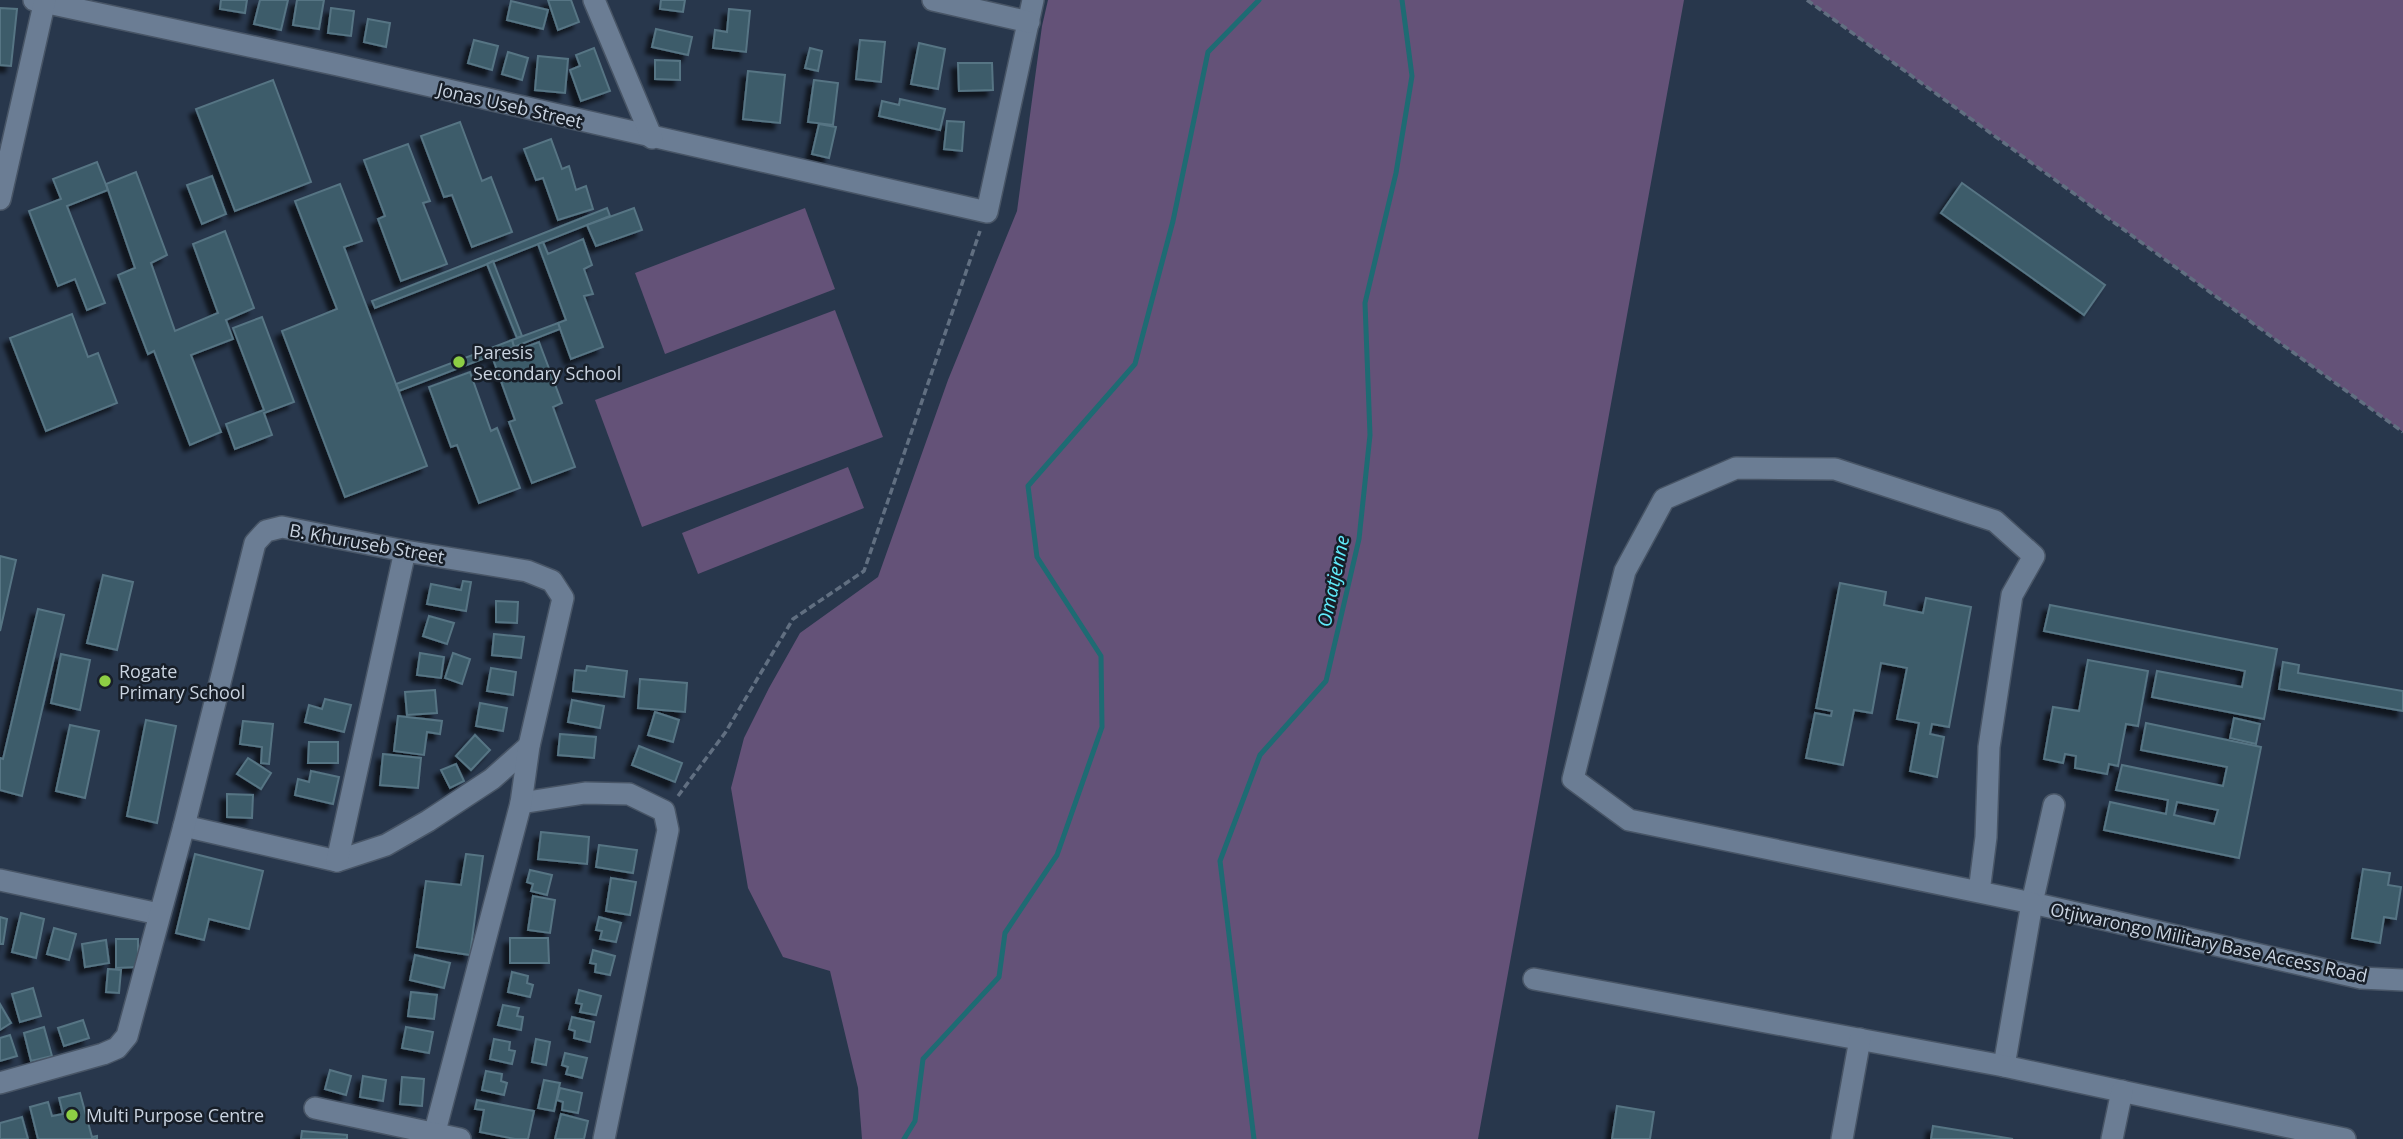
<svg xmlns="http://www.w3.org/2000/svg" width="2403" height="1139" font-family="'Open Sans',sans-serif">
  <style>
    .green { fill: #645278 }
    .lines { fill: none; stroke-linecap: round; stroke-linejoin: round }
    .stream { stroke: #1e6b73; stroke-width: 5 }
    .building { fill: #3e5c6a; stroke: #577584; stroke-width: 2; fill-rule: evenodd; filter: url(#shadow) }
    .minor-casing { stroke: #485566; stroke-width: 24 }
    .path { stroke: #616f81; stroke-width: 3.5; stroke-dasharray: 7 3.5; stroke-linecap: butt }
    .minor { stroke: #6b7d94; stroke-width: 21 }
    .poi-dot { fill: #8dce44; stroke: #171e28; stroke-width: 2.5 }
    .labels { text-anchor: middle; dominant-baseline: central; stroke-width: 5; stroke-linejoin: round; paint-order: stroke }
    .street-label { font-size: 18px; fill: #cad4e1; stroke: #171e28 }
    .poi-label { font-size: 18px; fill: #cad4e1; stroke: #171e28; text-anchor: start }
    .water-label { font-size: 19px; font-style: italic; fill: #60ebfb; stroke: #171e28 }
  </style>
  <defs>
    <filter id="shadow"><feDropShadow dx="-6" dy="6" stdDeviation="2" flood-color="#0009"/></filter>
  </defs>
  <rect width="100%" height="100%" fill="#28374c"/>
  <g class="green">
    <path d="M1048,0h636l-206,1139h-616l-4,-51 -28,-117 -47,-14 -35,-69 -17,-100 13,-50 25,-50 31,-55 78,-56 70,-197 69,-169 25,-185z"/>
    <path d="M1807,0h596v432z"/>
    <path d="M805,208l30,81 -170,65 -30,-81z"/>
    <path d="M835,310l48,127 -241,90 -47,-127z"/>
    <path d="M848,467l16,41 -166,66 -16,-41z"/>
  </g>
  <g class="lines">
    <g class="stream">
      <path d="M904,1139l11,-18 8,-62 76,-82 6,-44 52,-78 45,-128 -1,-71 -64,-99 -9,-71 107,-122 38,-143 35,-169 51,-52"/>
      <path d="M1254,1139l-34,-278 40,-106 66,-74 33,-142 11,-104 -5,-132 31,-130 16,-97 -10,-76"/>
    </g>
  </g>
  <g class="building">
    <path d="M221,0h26l-2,13 -25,-4z"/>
    <path d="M260,0h28l-7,30 -27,-6z"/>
    <path d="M297,0h27l-5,29 -26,-4z"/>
    <path d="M548,0h23l8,22 -21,8z"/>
    <path d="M661,0h24l-2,12 -23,-3z"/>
    <path d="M511,1l37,9 -5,19 -36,-9z"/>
    <path d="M0,8l17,1 -6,57 -11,-1z"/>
    <path d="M331,8l23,3 -3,25 -23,-3z"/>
    <path d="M729,9l21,2 -4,41 -33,-4 2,-18 12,2z"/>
    <path d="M368,19l22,4 -4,24 -22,-5z"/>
    <path d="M656,29l36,8 -4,18 -36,-8z"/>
    <path d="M474,40l24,6 -6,24 -24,-7z"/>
    <path d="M860,40l25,2 -4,40 -25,-3z"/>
    <path d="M919,43l26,6 -7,40 -27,-5z"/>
    <path d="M594,48l16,43 -29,10 -11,-31 10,-4 -4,-11z"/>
    <path d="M810,48l12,3 -4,20 -13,-3z"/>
    <path d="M508,52l20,6 -6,22 -20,-6z"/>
    <path d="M538,56l30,3 -3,34 -30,-3z"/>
    <path d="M655,60l25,1v19l-25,-1z"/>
    <path d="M958,63h34l1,27 -34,1z"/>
    <path d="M748,71l37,4 -5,48 -37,-4z"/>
    <path d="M273,80l38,102 -76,29 -39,-102z"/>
    <path d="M814,80l24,3 -5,42 -25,-3z"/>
    <path d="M900,99l45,10 -5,21 -61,-14 3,-15 17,4z"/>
    <path d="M947,121l17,1 -2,29 -18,-2z"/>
    <path d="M460,122l22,59 9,-4 21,55 -40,15 -20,-52 -8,2 -23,-61z"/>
    <path d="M819,124l17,3 -7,31 -17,-4z"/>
    <path d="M551,139l11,30 7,-3 7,24 10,-4 7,23 -35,11 -15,-42 -7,2 -12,-31z"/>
    <path d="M408,144l22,57 -7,2 24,61 -46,17 -23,-62 7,-3 -21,-56z"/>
    <path d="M97,162l11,28 -41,16 38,97 -18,7 -12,-31 -17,7 -29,-75 32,-12 -8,-20z"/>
    <path d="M136,172l31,83 -16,8 24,68 43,-18 -25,-69 32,-13 29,77 -28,12 7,19 -42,16 30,77 -31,13 -36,-94 -6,3 -30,-79 17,-7 -29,-84z"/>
    <path d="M212,176l14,38 -24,10 -15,-39z"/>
    <path d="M1962,183l143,102 -21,30 -143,-102z"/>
    <path d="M340,184l22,57 -18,6 83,219 -82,31 -63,-166 55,-22 -42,-108z"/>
    <path d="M607,208l3,8 -235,92 -3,-7z"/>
    <path d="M634,208l8,22 -46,16 -9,-21z"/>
    <path d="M583,239l9,26 -8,4 9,25 -9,2 19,51 -32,12 -13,-36 8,-3 -28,-76 5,-2 5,12z"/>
    <path d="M493,261l29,75 -5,2 -30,-74z"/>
    <path d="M72,314l16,43 10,-4 19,50 -71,28 -36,-93z"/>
    <path d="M262,317l32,85 -30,11 8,22 -37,14 -9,-25 38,-14 -31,-82z"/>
    <path d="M558,323l2,6 -46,18 -2,-7z"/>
    <path d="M512,340l2,7 -115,44 -3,-7z"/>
    <path d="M539,342l23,61 -9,4 22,60 -43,16 -23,-61 6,-2 -22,-61z"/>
    <path d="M470,372l21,59 6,-3 23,60 -41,15 -22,-58 -6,2 -22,-60z"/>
    <path d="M0,556l16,4 -16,71z"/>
    <path d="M103,575l30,7 -16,68 -30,-7z"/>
    <path d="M463,581l8,1 -5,29 -39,-7 4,-20 30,6z"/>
    <path d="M1840,583l46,9 -2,13 39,8 3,-15 45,9 -22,120 -17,-3 -2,10 14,3 -7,40 -27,-6 9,-48 -22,-4 10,-51 -26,-5 -9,50 -18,-3 -11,55 -37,-7 9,-45 16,3 1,-5 -16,-3z"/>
    <path d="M496,601l22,1 -1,21 -21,-1z"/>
    <path d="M2050,605l227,44 -13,70 -112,-22 5,-26 85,16 3,-16 -201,-40z"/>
    <path d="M38,609l26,6 -42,181 -22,-6v-32l3,1z"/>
    <path d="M429,616l25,7 -7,21 -24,-8z"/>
    <path d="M494,634l30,3 -3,21 -29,-3z"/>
    <path d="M420,653l24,4 -3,21 -24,-3z"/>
    <path d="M453,653l17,6 -8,25 -17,-6z"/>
    <path d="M61,654l29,6 -10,50 -29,-7z"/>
    <path d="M2088,660l60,11 -10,55 -12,-2 -8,42 -9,-2 -2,10 -32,-6 1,-12 -11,-2 -2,9 -19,-4 9,-52 26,4z"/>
    <path d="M2283,662l16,3 -1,8 105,18v20l-124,-22z"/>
    <path d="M587,666l40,5 -3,26 -51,-6 2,-21 11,1z"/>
    <path d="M491,668l25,4 -3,23 -26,-4z"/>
    <path d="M640,679l47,4 -2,29 -47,-4z"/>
    <path d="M435,690l2,23 -30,2 -2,-23z"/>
    <path d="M325,699l26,6 -7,27 -39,-10 4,-17 13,4z"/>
    <path d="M572,700l32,6 -4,22 -32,-6z"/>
    <path d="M480,703l27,5 -4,23 -27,-5z"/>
    <path d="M655,712l24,8 -6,22 -25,-7z"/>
    <path d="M398,716l44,5 -2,13 -13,-2 -3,23 -30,-4z"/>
    <path d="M2234,718l26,6 -4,20 -26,-6z"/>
    <path d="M146,720l30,6 -19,97 -30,-7z"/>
    <path d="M243,721l30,3 -4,40 -8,-1 1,-16 -22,-3z"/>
    <path d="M2146,723l115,24 -22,111 -135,-28 6,-28 56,12 2,-14 -52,-10 6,-25 101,21 4,-19 -86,-17zM2177,802l41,8 -4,14 -40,-9z"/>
    <path d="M70,725l29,6 -14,67 -29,-7z"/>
    <path d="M560,734l36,3 -2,21 -36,-3z"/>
    <path d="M475,735l15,15 -19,20 -15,-14z"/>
    <path d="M309,742h29v21h-30z"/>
    <path d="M639,746l43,17 -7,19 -43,-17z"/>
    <path d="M383,754l38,4 -3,30 -38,-3z"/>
    <path d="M248,758l23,15 -10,16 -24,-15z"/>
    <path d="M456,764l8,17 -14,7 -9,-18z"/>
    <path d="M311,771l28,6 -6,27 -38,-9 3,-16 11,3z"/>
    <path d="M227,794l26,1 -1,23 -25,-1z"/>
    <path d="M541,832l48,5 -2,27 -49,-5z"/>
    <path d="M599,845l38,5 -4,23 -37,-6z"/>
    <path d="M195,854l68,17 -14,58 -40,-10 -5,21 -28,-7z"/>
    <path d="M466,854l17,2 -13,99 -53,-8 9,-66 35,4z"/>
    <path d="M2363,869l27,4 -2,12 13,2 -5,32 -12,-2 -4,26 -28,-5z"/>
    <path d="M530,870l22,5 -5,20 -16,-4 2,-7 -6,-2z"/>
    <path d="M611,878l25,4 -6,33 -24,-4z"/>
    <path d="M533,896l22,4 -5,33 -22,-3z"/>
    <path d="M21,913l23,6 -8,39 -24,-6z"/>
    <path d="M0,917l7,2 -4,25h-3z"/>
    <path d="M599,917l22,6 -5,19 -16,-3 2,-8 -6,-1z"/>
    <path d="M54,928l22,6 -7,26 -22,-6z"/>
    <path d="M510,938h38l1,25h-39z"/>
    <path d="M116,939h22v28l-22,1z"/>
    <path d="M106,940l3,23 -24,4 -3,-23z"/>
    <path d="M593,950l22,6 -5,19 -15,-3 1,-8 -6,-1z"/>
    <path d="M415,955l35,8 -6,25 -34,-8z"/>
    <path d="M108,969l13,1 -2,23 -13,-1z"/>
    <path d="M512,972l16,4 -1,7 6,2 -3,12 -22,-5z"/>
    <path d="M33,988l8,28 -21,6 -8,-28z"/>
    <path d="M579,990l22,6 -5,19 -16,-3 2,-8 -6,-1z"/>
    <path d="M411,992l26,3 -3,24 -26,-3z"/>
    <path d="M0,1004l11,19 -11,7z"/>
    <path d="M503,1005l16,3 -2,8 6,1 -2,13 -23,-5z"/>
    <path d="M572,1017l22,5 -4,20 -16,-4 1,-7 -6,-2z"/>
    <path d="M83,1020l6,18 -25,8 -6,-18z"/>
    <path d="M44,1027l8,29 -21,5 -7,-28z"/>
    <path d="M406,1027l27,5 -4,21 -27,-5z"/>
    <path d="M10,1035l7,21 -17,5v-23z"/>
    <path d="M494,1039l16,3 -1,8 6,1 -3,13 -22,-5z"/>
    <path d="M536,1039l14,3 -4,23 -14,-3z"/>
    <path d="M565,1053l22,5 -5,20 -16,-4 2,-7 -6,-2z"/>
    <path d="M330,1070l21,6 -5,19 -21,-6z"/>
    <path d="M486,1071l16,3 -1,7 6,2 -3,12 -22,-5z"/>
    <path d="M363,1076l23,4 -3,21 -23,-4z"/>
    <path d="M402,1077l22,2 -2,27 -22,-2z"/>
    <path d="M544,1080l16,3 -6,28 -16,-3z"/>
    <path d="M560,1088l22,5 -4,20 -16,-3 1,-8 -6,-2z"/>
    <path d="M80,1093l12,44 5,-1v3h-59l-8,-32 18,-5 4,14 11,-2 -4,-16z"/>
    <path d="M477,1100l57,11 -6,28h-13l-35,-7 4,-22 -9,-1z"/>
    <path d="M1617,1106l37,6 -4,27h-38z"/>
    <path d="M561,1114l27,7 -4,18h-29z"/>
    <path d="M22,1117l6,22h-28v-16z"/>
    <path d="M1933,1126l80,13h-82z"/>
    <path d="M302,1131l45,4v4h-46z"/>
  </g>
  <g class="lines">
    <defs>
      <g id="minor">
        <path d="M34,0l304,65 649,147 46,-212"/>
        <path d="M594,0l58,138"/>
        <path d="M933,0l96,22"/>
        <path d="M0,199l45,-199"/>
        <path d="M521,803l64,-10 44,1 35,17 4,19 -64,309"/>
        <path d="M2054,805l-22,98 329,75 42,2"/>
        <path d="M184,826l153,35 49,-16 42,-24 64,-42 37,-33"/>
        <path d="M337,861l68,-310"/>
        <path d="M0,880l159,34"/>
        <path d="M1979,892l7,-55 3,-90 23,-152 22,-39 -39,-35 -160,-52 -99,-1 -72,31 -39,72 -52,208 56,41 350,72 53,11 -28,163"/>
        <path d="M1534,979l470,87 341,73"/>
        <path d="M0,1083l103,-29 14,-6 10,-12 57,-210 71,-283 11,-12 16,-4 123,24 122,20 25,10 11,17 -34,148 -8,57 -88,336"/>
        <path d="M315,1108l145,31"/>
        <path d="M1842,1139l18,-100"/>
        <path d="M2112,1139l10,-48"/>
      </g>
    </defs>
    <use href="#minor" class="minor-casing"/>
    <g class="path">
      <path d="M1807,0l596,432"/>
      <path d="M678,796l47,-63 68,-114 71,-48 116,-340"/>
    </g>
    <use href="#minor" class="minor"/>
  </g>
  <g class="poi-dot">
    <circle cx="459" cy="362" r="7"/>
    <circle cx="105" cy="681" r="7"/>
    <circle cx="72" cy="1115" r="7"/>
  </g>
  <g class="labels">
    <g class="street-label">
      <text transform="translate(510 105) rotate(13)">Jonas Useb Street</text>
      <text transform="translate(367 543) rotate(10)">B. Khuruseb Street</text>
      <text transform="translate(2209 942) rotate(12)">Otjiwarongo Military Base Access Road</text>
    </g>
    <g class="poi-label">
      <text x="473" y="352">Paresis<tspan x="473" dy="21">Secondary School</tspan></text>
      <text x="119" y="671">Rogate<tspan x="119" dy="21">Primary School</tspan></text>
      <text x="86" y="1115">Multi Purpose Centre</text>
    </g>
    <g class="water-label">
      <text transform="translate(1333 581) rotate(-78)">Omatjenne</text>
    </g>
  </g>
</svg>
